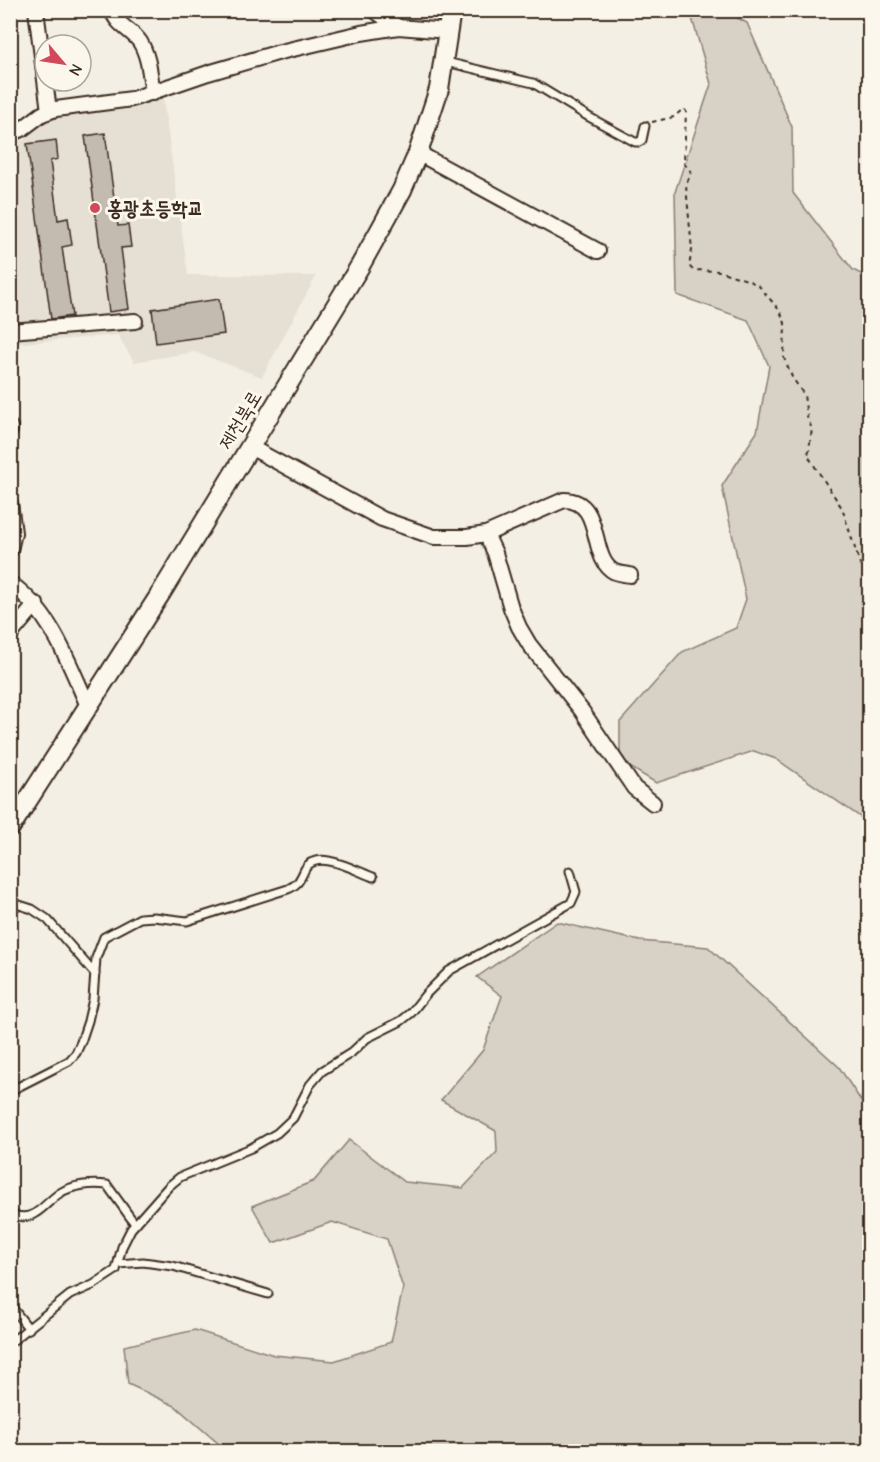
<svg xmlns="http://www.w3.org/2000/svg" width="880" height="1462" font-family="'Comic Neue','Poor Story',sans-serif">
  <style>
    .built { fill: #e5dfd4 }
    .green { fill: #d8d1c6; stroke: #8a7e72; stroke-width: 1.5 }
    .building { fill: #c3bbb0; stroke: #3b2a1e; stroke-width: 1.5 }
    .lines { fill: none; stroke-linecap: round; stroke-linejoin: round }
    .lane-casing { stroke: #3b2a1e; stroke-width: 11 }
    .street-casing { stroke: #3b2a1e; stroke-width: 18 }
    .secondary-casing { stroke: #3b2a1e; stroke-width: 22 }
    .path { stroke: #3b2a1e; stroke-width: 2; stroke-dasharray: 4.5 4.5; stroke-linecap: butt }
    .lane { stroke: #fbf7ec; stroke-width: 7 }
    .street { stroke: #fbf7ec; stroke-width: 14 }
    .secondary { stroke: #fbf7ec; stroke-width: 18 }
    .poi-dot { fill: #d1495b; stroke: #fbf7ec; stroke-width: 2 }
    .labels { text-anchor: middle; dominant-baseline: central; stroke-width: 6; stroke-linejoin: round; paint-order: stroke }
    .poi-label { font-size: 20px; font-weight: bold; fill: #3b2a1e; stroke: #fbf7ec; text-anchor: start }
    .street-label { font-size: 20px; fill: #3b2a1e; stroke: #fbf7ec }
  </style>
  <rect width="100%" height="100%" fill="#f3efe4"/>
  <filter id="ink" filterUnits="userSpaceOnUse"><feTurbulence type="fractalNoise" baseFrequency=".0167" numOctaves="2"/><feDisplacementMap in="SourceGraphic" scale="12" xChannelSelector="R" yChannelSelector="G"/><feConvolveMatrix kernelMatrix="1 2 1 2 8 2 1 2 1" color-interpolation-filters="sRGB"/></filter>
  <g filter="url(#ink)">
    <path class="built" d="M163,98l25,177 128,1 -54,101 -67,-25 -61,10 -16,-27 -107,9 -1,-203h13l22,-24z"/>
    <g class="green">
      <path d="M690,11h35l22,12 45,104 1,66 60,77 16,8v545l-93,-64 -22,-8 -98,32 -36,-22v-39l62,-70 54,-24 10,-29 -24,-113 35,-54 12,-66 -21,-46 -71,-25 -2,-103 36,-108z"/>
      <path d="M557,922l83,19 68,6 131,120 30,46v338h-642l-52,-45 -47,-22 -4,-38 71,-16 79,25 60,6 57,-19 12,-54 -16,-49 -55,-17 -59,21 -21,-37 62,-25 35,-41 56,42 58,6 34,-36 -1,-21 -55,-31 42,-50 19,-54 -25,-19z"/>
    </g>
    <g class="building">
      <path d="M105,133l13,93 10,-1 3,22 -10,1 8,61 -20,3 -24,-176z"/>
      <path d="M56,140l2,19 -8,2 8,59 10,-2 4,27 -10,2 10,69 -21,3 -24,-175z"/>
      <path d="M219,299l5,35 -68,9 -4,-34z"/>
    </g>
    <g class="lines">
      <defs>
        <g id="lane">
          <path d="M446,62l87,21 56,34 46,25h4l3,-2 3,-14"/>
          <path d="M10,902l22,7 15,10 48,55"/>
          <path d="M10,1091l59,-30 7,-8 5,-11 7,-21 5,-22 3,-41 8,-21 36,-19 14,-1 33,4 101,-32c11,-5 12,-10 17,-20 12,-21 51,2 68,8"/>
          <path d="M10,1214c25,10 32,-9 50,-21 12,-8 32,-10 47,-8l28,39"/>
          <path d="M118,1264l25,-2 30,4 95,28"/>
          <path d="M10,1305l19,24"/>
          <path d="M10,1343l60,-48 23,-10 23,-15 6,-23 9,-18 38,-43 11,-9 71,-29 26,-15 16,-15 17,-33 12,-14 29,-18 16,-15 34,-17 10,-8 15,-19 23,-23 122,-68 5,-11 -6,-21"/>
        </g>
        <g id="street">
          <path d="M36,10l13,101"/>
          <path d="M112,10c5,16 20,20 28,32 9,14 10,34 13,51"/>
          <path d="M374,10l24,17"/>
          <path d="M10,134l12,-5 20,-15 14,-5 76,-10 76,-26 72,-21 81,-19 37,-6 50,4"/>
          <path d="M418,153l180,98"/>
          <path d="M10,331l125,-10"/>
          <path d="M10,427v4"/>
          <path d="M250,447l132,72 52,18h33l19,-3 78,-34c41,0 24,60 51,72 5,2 10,2 15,3"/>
          <path d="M10,503l4,30 -4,17"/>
          <path d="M486,534l9,19 16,55 8,19 10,17 53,67 52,77 19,15"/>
          <path d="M10,583c42,30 58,78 78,123"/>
          <path d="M10,635l26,-31"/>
        </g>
        <path id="secondary" d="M10,828l151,-235 199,-327 42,-76 16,-37 21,-64 12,-79"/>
      </defs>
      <use href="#lane" class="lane-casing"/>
      <use href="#street" class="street-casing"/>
      <use href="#secondary" class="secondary-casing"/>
      <path class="path" d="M652,122l22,-5 9,-8 3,2 -2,52 7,9 -5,14 6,64 -3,16 4,4 26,1 31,10 9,5 21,25 5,12 -1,35 8,19 12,18 3,22 5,12 -4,27 34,52 19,59 9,9"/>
      <use href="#lane" class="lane"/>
      <use href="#street" class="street"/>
      <use href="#secondary" class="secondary"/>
    </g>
  </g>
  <circle class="poi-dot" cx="95" cy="208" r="6"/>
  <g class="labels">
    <g class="poi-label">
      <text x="107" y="208">홍광초등학교</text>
    </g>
    <g class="street-label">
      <text transform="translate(240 420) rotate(-59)">제천북로</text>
    </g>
  </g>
  <rect width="880" height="1462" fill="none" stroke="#fbf7ec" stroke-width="36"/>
  <rect x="18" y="18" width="844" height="1426" fill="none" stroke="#3b2a1e" stroke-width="2" filter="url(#ink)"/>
  <g transform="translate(63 63) rotate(119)"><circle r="28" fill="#fbf7ec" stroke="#aea59a" stroke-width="1.5"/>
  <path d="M0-4.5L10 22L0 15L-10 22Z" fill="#d1495b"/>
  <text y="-9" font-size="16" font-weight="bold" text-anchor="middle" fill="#3b2a1e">N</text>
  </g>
</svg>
